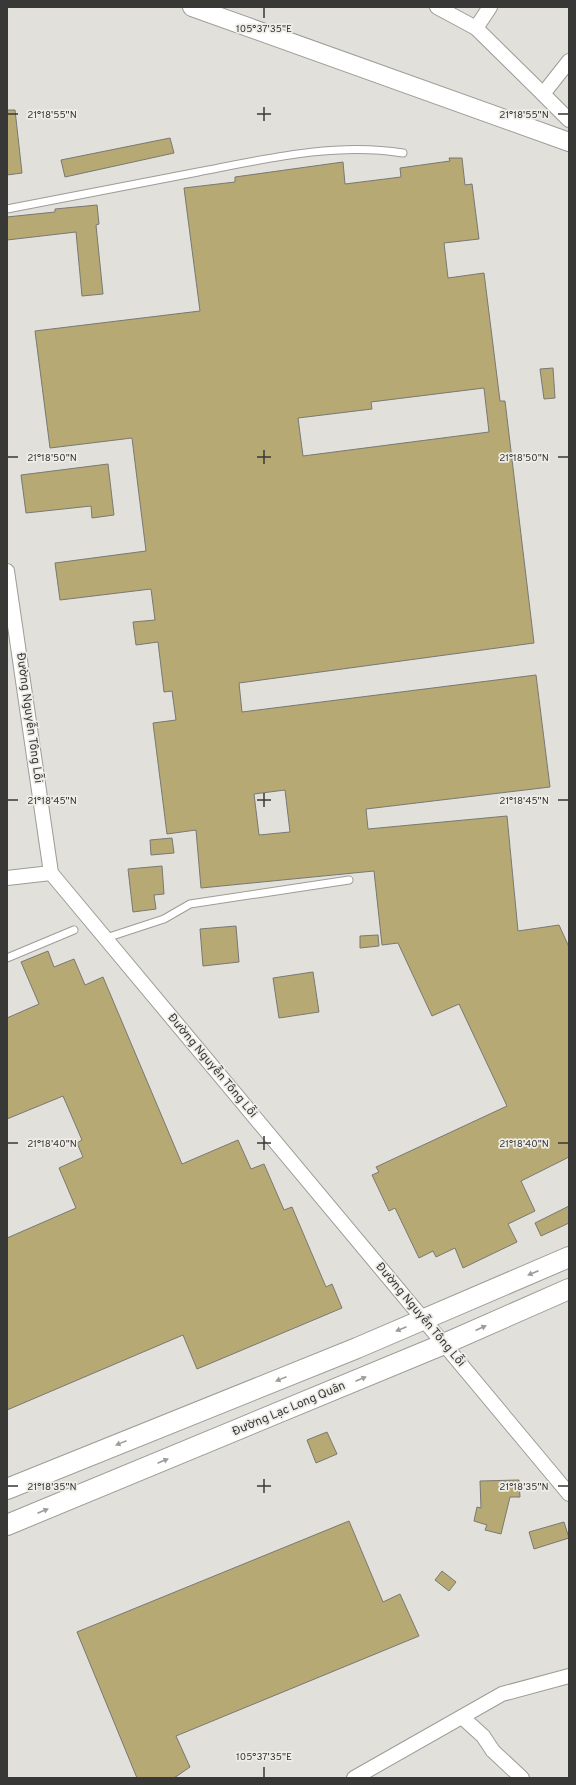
<svg xmlns="http://www.w3.org/2000/svg" width="576" height="1785" font-family="Overpass,sans-serif">
  <style>
    .building { fill: #b6a973; stroke: #797873; fill-rule: evenodd }
    .lines { fill: none; stroke-linecap: round; stroke-linejoin: round }
    .service-casing { stroke: #9d9c97; stroke-width: 9 }
    .minor-casing { stroke: #9d9c97; stroke-width: 16 }
    .tertiary-casing { stroke: #9d9c97; stroke-width: 20 }
    .secondary-casing { stroke: #9d9c97; stroke-width: 22 }
    .service { stroke: #fff; stroke-width: 7 }
    .minor { stroke: #fff; stroke-width: 14 }
    .tertiary { stroke: #fff; stroke-width: 18 }
    .secondary { stroke: #fff; stroke-width: 20 }
    .oneway { fill: #9c9c9a }
    .ticks { fill: none; stroke: #383836; stroke-width: 1.5 }
    .labels { text-anchor: middle; dominant-baseline: central; stroke-width: 3.5; stroke-linejoin: round; paint-order: stroke }
    .street-label { font-size: 12px; fill: #383836; stroke: #efede8 }
    .ticks-label { font-size: 10px; text-anchor: middle; fill: #383836; stroke: #efede8; stroke-width: 3.5; stroke-linejoin: round; paint-order: stroke }
  </style>
  <rect width="100%" height="100%" fill="#e1e0db"/>
  <g class="building">
    <path d="M7,110h8l7,63 -15,2z"/>
    <path d="M170,138l4,15 -109,24 -4,-17z"/>
    <path d="M449,158h13l3,27 7,-1 7,55 -35,4 4,35 36,-5 16,128h5l29,242 -295,40 3,29 294,-37 14,112 -184,22 2,20 139,-13 11,115 41,-6 10,22v210l-48,24 14,30 -27,13 9,18 -54,26 -8,-20 -19,9 -3,-6 -14,7 -24,-50 -6,3 -17,-36 7,-3 -3,-5 131,-61 -48,-102 -27,12 -34,-73 -16,2 -8,-74 -173,17 -5,-58 -29,4 -14,-111 23,-3 -4,-29 -8,1 -6,-50 -22,3 -3,-23 22,-2 -4,-31 -91,11 -5,-37 91,-12 -14,-113 -82,10 -15,-117 165,-20 -16,-123 51,-6v-5l108,-15 2,22 56,-7 -1,-9 50,-7zM484,388l5,44 -186,24 -5,-38 74,-9 -1,-7zM285,790l5,42 -31,3 -5,-41z"/>
    <path d="M97,205l2,19 -3,1 7,69 -21,2 -6,-64 -69,8v-23l48,-5v-3z"/>
    <path d="M553,368l2,30 -11,1 -4,-30z"/>
    <path d="M108,464l6,51 -22,3 -1,-12 -65,7 -5,-38z"/>
    <path d="M172,838l2,15 -23,2 -1,-15z"/>
    <path d="M162,866l2,28 -10,1 2,14 -23,3 -5,-43z"/>
    <path d="M236,926l3,36 -36,4 -3,-37z"/>
    <path d="M378,935l1,11 -19,2v-12z"/>
    <path d="M48,951l6,16 20,-8 11,26 18,-8 79,187 56,-24 13,29 13,-5 20,46 8,-3 34,80 6,-3 10,24 -145,61 -14,-34 -176,75v-172l69,-30 -17,-40 24,-11 -6,-14 5,-3 -19,-44 -56,23v-101l32,-14 -18,-42z"/>
    <path d="M313,972l6,40 -40,6 -6,-40z"/>
    <path d="M569,1206v17l-28,13 -6,-13z"/>
    <path d="M327,1432l10,22 -21,9 -9,-23z"/>
    <path d="M519,1480l1,17h-10l-9,37 -16,-4 2,-5 -13,-4 3,-14 4,1 -1,-27z"/>
    <path d="M349,1521l34,81 17,-8 19,42 -243,100 14,31 -16,11h-37l-60,-146z"/>
    <path d="M564,1522l5,16 -35,11 -5,-17z"/>
    <path d="M442,1571l14,11 -7,9 -14,-11z"/>
  </g>
  <g class="lines">
    <defs>
      <g id="service">
        <path d="M7,209c64,-13 128,-25 191,-37 67,-13 137,-30 205,-19"/>
        <path d="M106,938l58,-19 26,-15 159,-24"/>
        <path d="M7,958l67,-28"/>
      </g>
      <g id="minor">
        <path d="M437,7l39,21"/>
        <path d="M490,7l-14,21 67,66"/>
        <path d="M569,61l-26,33 26,26"/>
        <path d="M7,571l44,302 518,621"/>
        <path d="M7,878l44,-5"/>
        <path d="M462,1717l21,19 10,15 29,27"/>
        <path d="M354,1778l148,-84 67,-18"/>
      </g>
      <path id="tertiary" d="M192,7l377,135"/>
      <g id="secondary">
        <path d="M7,1489l350,-141 212,-91"/>
        <path d="M7,1525l437,-181 125,-55"/>
      </g>
    </defs>
    <use href="#service" class="service-casing"/>
    <use href="#minor" class="minor-casing"/>
    <use href="#tertiary" class="tertiary-casing"/>
    <use href="#secondary" class="secondary-casing"/>
    <use href="#service" class="service"/>
    <use href="#minor" class="minor"/>
    <use href="#tertiary" class="tertiary"/>
    <use href="#secondary" class="secondary"/>
  </g>
  <defs><path id="oneway-solid" d="M-6-.8H1V-3.2L6.5 0L1 3.2V.8H-6Z"/></defs>
  <g class="oneway">
    <use href="#oneway-solid" transform="translate(533 1273) rotate(157)"/>
    <use href="#oneway-solid" transform="translate(481 1328) rotate(-24)"/>
    <use href="#oneway-solid" transform="translate(401 1329) rotate(157)"/>
    <use href="#oneway-solid" transform="translate(281 1379) rotate(158)"/>
    <use href="#oneway-solid" transform="translate(361 1379) rotate(-23)"/>
    <use href="#oneway-solid" transform="translate(121 1443) rotate(158)"/>
    <use href="#oneway-solid" transform="translate(163 1461) rotate(-23)"/>
    <use href="#oneway-solid" transform="translate(43 1511) rotate(-23)"/>
  </g>
  <path class="ticks" d="M264,8v10M264,107v14M8,114h10M257,114h14M558,114h10M264,450v14M8,457h10M257,457h14M558,457h10M264,793v14M8,800h10M257,800h14M558,800h10M264,1136v14M8,1143h10M257,1143h14M558,1143h10M264,1479v14M8,1486h10M257,1486h14M558,1486h10M264,1767v10"/>
  <g class="labels">
    <g class="street-label">
      <text transform="translate(29 718) rotate(82)">Đường Nguyễn Tông Lỗi</text>
      <text transform="translate(212 1066) rotate(50)">Đường Nguyễn Tông Lỗi</text>
      <text transform="translate(420 1315) rotate(50)">Đường Nguyễn Tông Lỗi</text>
      <text transform="translate(289 1409) rotate(-23)">Đường Lạc Long Quân</text>
    </g>
  </g>
  <g class="ticks-label">
    <text x="264" y="32">105°37'35"E</text>
    <text x="52" y="118">21°18'55"N</text>
    <text x="524" y="118">21°18'55"N</text>
    <text x="52" y="461">21°18'50"N</text>
    <text x="524" y="461">21°18'50"N</text>
    <text x="52" y="804">21°18'45"N</text>
    <text x="524" y="804">21°18'45"N</text>
    <text x="52" y="1147">21°18'40"N</text>
    <text x="524" y="1147">21°18'40"N</text>
    <text x="52" y="1490">21°18'35"N</text>
    <text x="524" y="1490">21°18'35"N</text>
    <text x="264" y="1760">105°37'35"E</text>
  </g>
  <rect width="576" height="1785" fill="none" stroke="#383836" stroke-width="16"/>
</svg>
